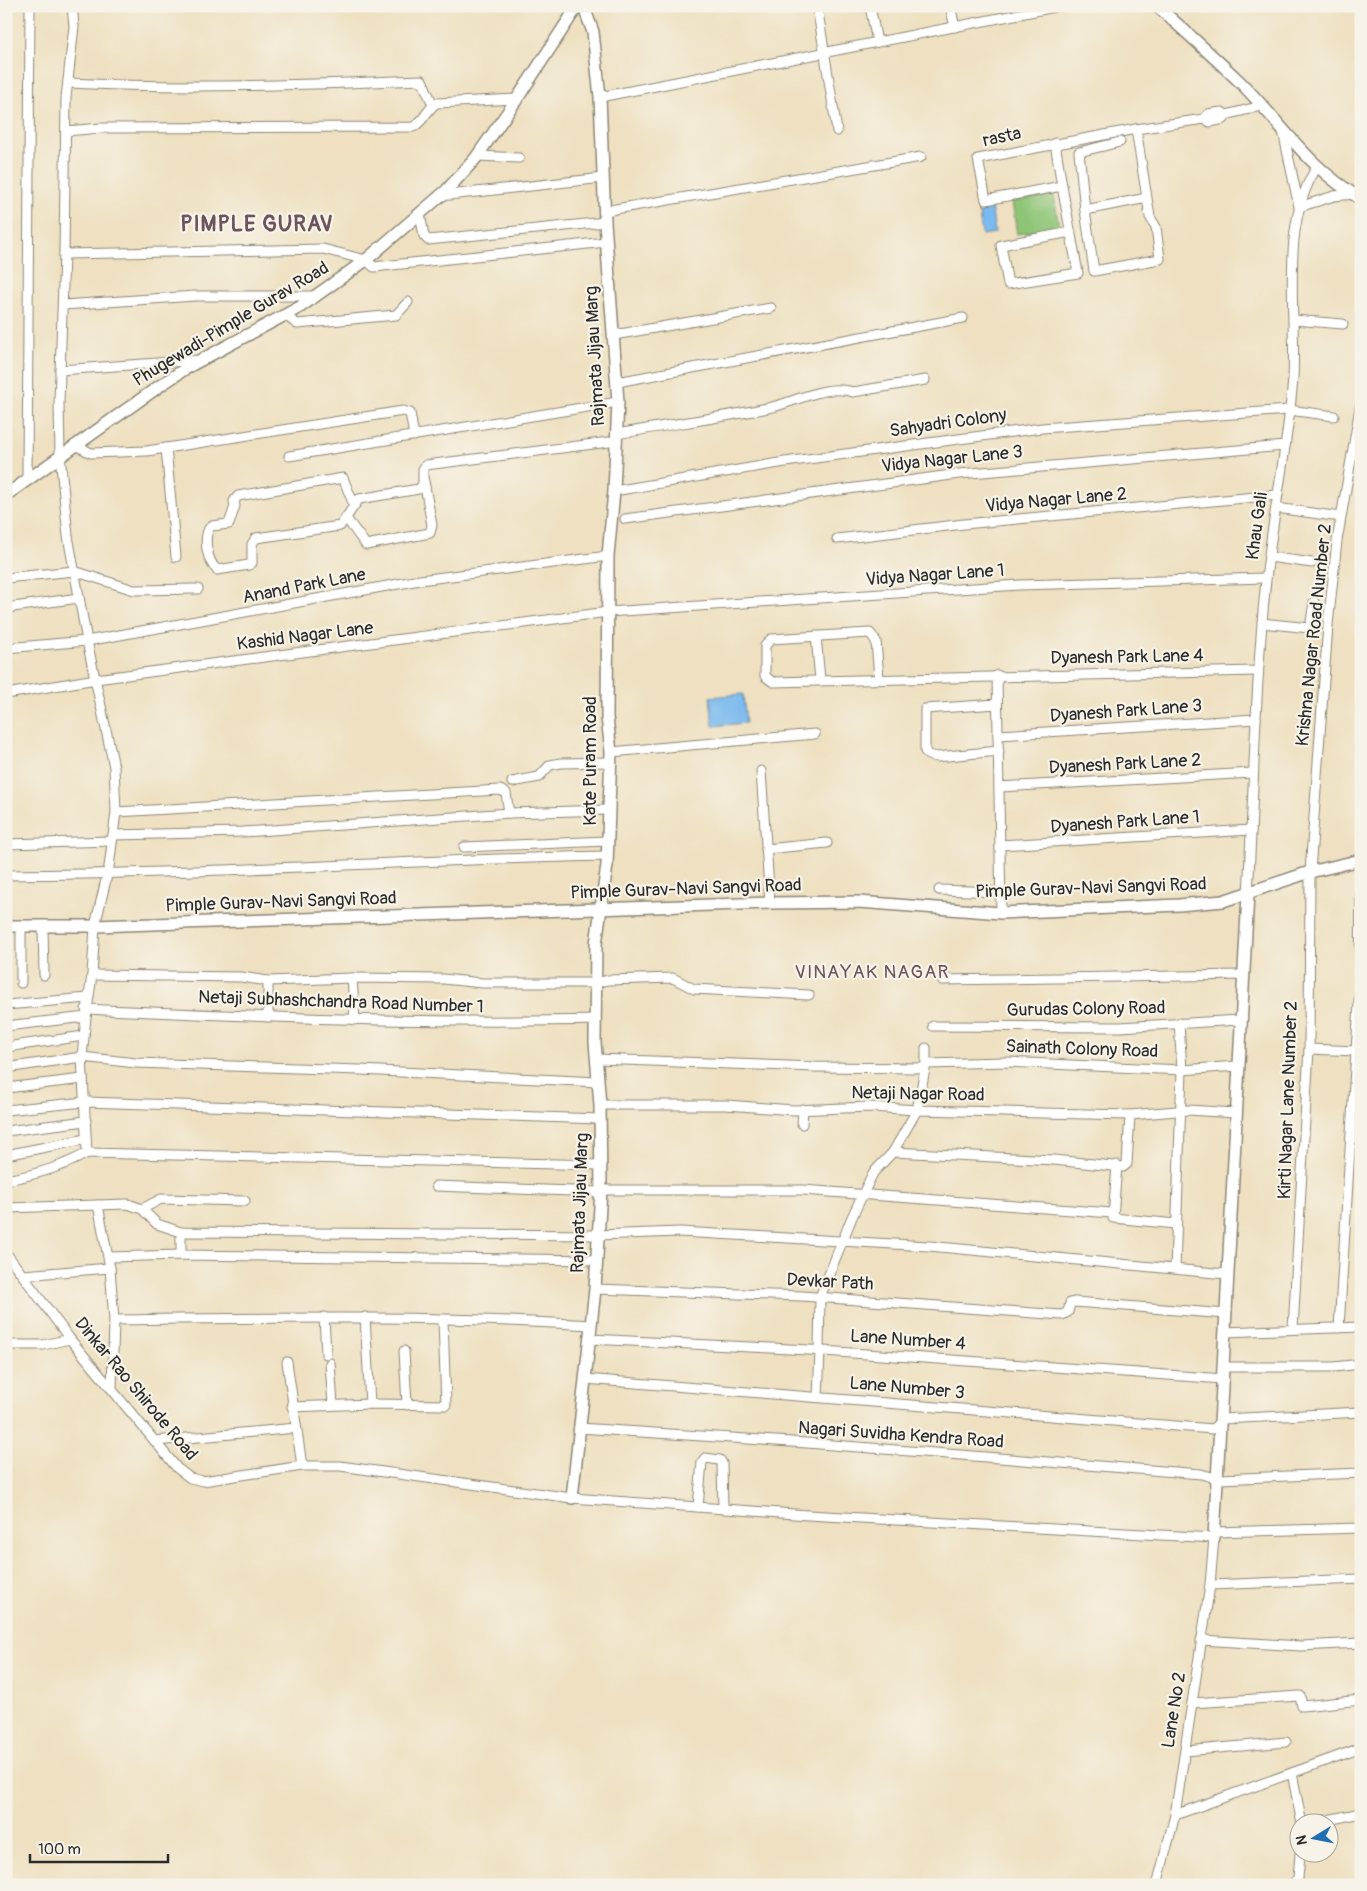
<svg xmlns="http://www.w3.org/2000/svg" width="1367" height="1891" font-family="Pangolin,sans-serif">
  <style>
    .green { fill: #8dc476; stroke: #5c7850 }
    .water { fill: #7abaee; stroke: #52728c }
    .lines { fill: none; stroke-linecap: round; stroke-linejoin: round }
    .minor-casing { stroke: #8c8676; stroke-width: 11 }
    .tertiary-casing { stroke: #8c8676; stroke-width: 14 }
    .minor { stroke: #fff; stroke-width: 9 }
    .tertiary { stroke: #fff; stroke-width: 11 }
    .labels { text-anchor: middle; dominant-baseline: central; stroke-width: 4.5; stroke-linejoin: round; paint-order: stroke }
    .street-label { font-size: 18px; fill: #2b2b2b; stroke: #f7f3e8 }
    .neighbourhood-label { font-size: 19px; letter-spacing: 1px; fill: #6d545c; stroke: #f7f3e8 }
    .district-label { font-size: 22px; font-weight: bold; letter-spacing: 1px; fill: #6d545c; stroke: #f7f3e8 }
  </style>
  <rect width="100%" height="100%" fill="#f7f3e8"/>
  <filter id="ink" filterUnits="userSpaceOnUse"><feTurbulence type="fractalNoise" baseFrequency=".02" numOctaves="2"/><feDisplacementMap in="SourceGraphic" scale="10" xChannelSelector="R" yChannelSelector="G"/><feConvolveMatrix kernelMatrix="1 2 1 2 8 2 1 2 1" color-interpolation-filters="sRGB"/></filter>
  <filter id="wash" filterUnits="userSpaceOnUse"><feTurbulence type="fractalNoise" baseFrequency=".0096" numOctaves="4" result="noise"/><feDisplacementMap in="SourceGraphic" scale="20" xChannelSelector="R" yChannelSelector="G"/><feGaussianBlur stdDeviation="1.12" result="paint"/><feColorMatrix in="noise" values="0 0 0 0 0 0 0 0 0 0 0 0 0 0 0 0 0 1.4 0 .05"/><feComposite in="paint" operator="in"/></filter>
  <g filter="url(#wash)">
    <rect width="100%" height="100%" fill="#eee0c0"/>
    <path class="green" d="M1054,195l5,32 -42,7 -5,-32z"/>
    <g class="water">
      <path d="M991,205l4,28 -13,2 -4,-28z"/>
      <path d="M743,694l3,29 -33,3 -3,-29z"/>
    </g>
  </g>
  <g filter="url(#ink)">
    <g class="lines">
      <defs>
        <g id="minor">
          <path d="M72,6l2,20 -8,72 -2,156 -5,149 1,52 8,81 19,105 27,126 2,45 -7,55 -14,59 -3,49 -6,42 -4,40 5,96"/>
          <path d="M817,6l20,125"/>
          <path d="M870,6l7,36"/>
          <path d="M950,6l5,21"/>
          <path d="M68,83c118,6 235,2 354,-3l11,25"/>
          <path d="M600,97l460,-91"/>
          <path d="M1222,112l4,3 -2,4 -14,3 -6,-3 4,-5z"/>
          <path d="M1226,115l35,-9"/>
          <path d="M66,131l35,-3 312,-1c11,-5 14,-19 24,-24l80,-4"/>
          <path d="M1283,131l16,76 35,-11 20,-2"/>
          <path d="M1055,143l7,43"/>
          <path d="M477,156l42,2"/>
          <path d="M440,196l163,-18"/>
          <path d="M1147,198l-62,12 9,61 66,-12 -4,-32 -6,-10 -14,-88 68,-10"/>
          <path d="M1085,210l-6,-58 41,-10"/>
          <path d="M604,211l317,-54"/>
          <path d="M420,213l4,23 4,4 177,-18"/>
          <path d="M1071,232l-70,13 7,39 70,-11 -16,-87 -76,14 -8,-41 158,-30"/>
          <path d="M64,254l259,-5 43,11 8,7 232,-25"/>
          <path d="M63,305l132,-9h122"/>
          <path d="M285,315l12,9 99,-9 12,-13"/>
          <path d="M1294,320l49,4"/>
          <path d="M614,335l157,-27"/>
          <path d="M60,370l139,-10"/>
          <path d="M617,382l346,-64"/>
          <path d="M617,434c50,-9 101,-16 151,-26 26,-5 58,-25 85,-16l72,-12"/>
          <path d="M75,445l16,8 56,-2 256,-40 7,2 4,23"/>
          <path d="M166,448l10,109"/>
          <path d="M289,456l329,-54"/>
          <path d="M27,480l3,-474"/>
          <path d="M614,491l171,-29 257,-34 247,-18 45,6"/>
          <path d="M354,505l-11,-27 -105,18 -4,5 1,5 -6,18 -18,2c-9,10 -4,35 6,44l32,-5 3,-2v-19l4,-6 84,-12 19,-27 60,-10 4,-5v-15l3,-4 191,-24"/>
          <path d="M1276,508l65,9"/>
          <path d="M346,518l20,27 64,-12 2,-8 -8,-44"/>
          <path d="M625,519l334,-45 326,-28"/>
          <path d="M837,539l127,-15 313,-29"/>
          <path d="M1269,557l43,6"/>
          <path d="M6,578l68,-7 60,19 64,-1"/>
          <path d="M6,608l73,-10"/>
          <path d="M1262,623l48,5 4,-26"/>
          <path d="M816,636l4,44"/>
          <path d="M6,648l81,-7 333,-61 188,-24"/>
          <path d="M997,675l4,238"/>
          <path d="M879,678l-3,-37 -6,-8 -99,6 -6,7v30l8,6 485,-11"/>
          <path d="M6,694l90,-15 512,-67 411,-27 247,-7"/>
          <path d="M997,704l-72,5v42l3,4 9,2 62,-6"/>
          <path d="M998,735l258,-16"/>
          <path d="M611,752l204,-18"/>
          <path d="M761,771l9,132"/>
          <path d="M512,782l27,-5 11,-12 11,-2 49,-1"/>
          <path d="M999,787l254,-14"/>
          <path d="M116,812l384,-22 6,3 3,20 99,-3"/>
          <path d="M113,835l130,-3 266,-19"/>
          <path d="M6,844l106,-3"/>
          <path d="M1000,845l251,-15"/>
          <path d="M464,847l143,-6"/>
          <path d="M766,849l61,-6"/>
          <path d="M6,875c201,-1 401,-15 601,-19"/>
          <path d="M939,890l62,2"/>
          <path d="M1248,894c6,-105 7,-209 18,-314 7,-67 22,-134 27,-202 4,-66 -14,-153 24,-211"/>
          <path d="M21,926v57"/>
          <path d="M43,926l1,49"/>
          <path d="M92,975l149,2 27,4 84,-3 91,1 39,4h114l12,-3 65,-2 21,11 115,6"/>
          <path d="M352,978l3,42"/>
          <path d="M942,980l301,-5"/>
          <path d="M268,981v36"/>
          <path d="M6,1005l82,-7"/>
          <path d="M86,1009c170,8 340,15 510,11"/>
          <path d="M6,1026l80,-9"/>
          <path d="M933,1026l187,1 120,-7"/>
          <path d="M6,1047l78,-11"/>
          <path d="M1309,1049l47,2"/>
          <path d="M597,1059l217,8 109,1"/>
          <path d="M926,1064l80,-2 176,8 55,-4"/>
          <path d="M6,1068l76,-11 54,6 224,7 238,12"/>
          <path d="M6,1088l77,-9"/>
          <path d="M600,1105h126l68,5 76,-3 47,3 213,5 58,-5 47,3"/>
          <path d="M6,1110l79,-8 515,17"/>
          <path d="M802,1124l1,-15"/>
          <path d="M6,1131l80,-10"/>
          <path d="M893,1152l161,8 69,7 4,-3 3,-49"/>
          <path d="M6,1155l80,-16"/>
          <path d="M1117,1165l-4,53 63,6"/>
          <path d="M6,1180c28,-5 57,-13 81,-27l515,12"/>
          <path d="M436,1186l165,6"/>
          <path d="M601,1190h202l309,23"/>
          <path d="M98,1205l12,63 4,52 -2,69"/>
          <path d="M6,1208l122,-4 14,5 15,15 24,8 416,3 83,-3 249,14 297,28"/>
          <path d="M142,1209l19,-10 84,2"/>
          <path d="M6,1253l64,86 107,129 13,10 13,3 99,-15h38l232,32 236,17 406,23 -4,47 -35,230 -18,70"/>
          <path d="M181,1255v-23"/>
          <path d="M109,1257l72,-2 415,5"/>
          <path d="M1175,1269l7,-199 -3,-47"/>
          <path d="M23,1275l87,-7"/>
          <path d="M595,1289l207,7 260,19 6,-3 2,-9 5,-1 151,12"/>
          <path d="M324,1317l2,37"/>
          <path d="M365,1317l5,87"/>
          <path d="M114,1320c159,-2 318,-5 477,5"/>
          <path d="M1339,1328l21,-341 1,-127"/>
          <path d="M1293,1329l16,-280 1,-177 18,-247 9,-84 24,-139"/>
          <path d="M1225,1332l136,-5"/>
          <path d="M590,1339l219,11 415,29"/>
          <path d="M6,1345h37l27,-6"/>
          <path d="M819,1350l1,-53 32,-80 21,-44 20,-21 24,-42 9,-46v-16"/>
          <path d="M404,1351l3,54"/>
          <path d="M287,1362l15,104"/>
          <path d="M330,1363l3,42"/>
          <path d="M1224,1367h110l27,-3"/>
          <path d="M585,1379l628,50 9,-10 139,-7"/>
          <path d="M818,1397l2,-46"/>
          <path d="M292,1407l78,-3 76,1 -3,-85"/>
          <path d="M579,1428l228,15 394,31 18,5 142,-6"/>
          <path d="M155,1441l141,-13"/>
          <path d="M698,1507l4,-45 3,-4 15,2 2,3 1,46"/>
          <path d="M1215,1532l146,-4"/>
          <path d="M1210,1585l151,-6"/>
          <path d="M1201,1640l100,6 60,-3"/>
          <path d="M1192,1703l108,-7 2,10 59,-6"/>
          <path d="M1185,1751l101,-9"/>
          <path d="M1292,1773l10,51"/>
          <path d="M1175,1815l186,-67"/>
          <path d="M1308,1824l53,-11"/>
          <path d="M1293,1885l5,-7 2,-24"/>
        </g>
        <g id="tertiary">
          <path d="M1157,6c28,25 56,50 83,76 43,43 66,84 121,117"/>
          <path d="M6,495l155,-110 27,-18 112,-60 66,-47 80,-69 29,-32 42,-60 58,-89"/>
          <path d="M6,926h89l675,-23 89,-1 142,11 178,-8 44,-4 87,-29 51,-12"/>
          <path d="M572,1498l23,-209 6,-99 -1,-85 -5,-63 1,-98 11,-79 4,-113 -4,-35 1,-161 6,-65 4,-89 -13,-180 -5,-125 -7,-65 -7,-19"/>
          <path d="M1214,1538l34,-644"/>
        </g>
      </defs>
      <use href="#minor" class="minor-casing"/>
      <use href="#tertiary" class="tertiary-casing"/>
      <use href="#minor" class="minor"/>
      <use href="#tertiary" class="tertiary"/>
    </g>
  </g>
  <g class="labels">
    <g class="street-label">
      <text transform="translate(1002 137) rotate(-12)">rasta</text>
      <text transform="translate(231 324) rotate(-31)">Phugewadi-Pimple Gurav Road</text>
      <text transform="translate(595 356) rotate(-93)">Rajmata Jijau Marg</text>
      <text transform="translate(948 423) rotate(-8)">Sahyadri Colony</text>
      <text transform="translate(952 459) rotate(-6)">Vidya Nagar Lane 3</text>
      <text transform="translate(1056 500) rotate(-5)">Vidya Nagar Lane 2</text>
      <text transform="translate(1257 526) rotate(-82)">Khau Gali</text>
      <text transform="translate(935 575) rotate(-4)">Vidya Nagar Lane 1</text>
      <text transform="translate(304 586) rotate(-11)">Anand Park Lane</text>
      <text transform="translate(1314 635) rotate(-84)">Krishna Nagar Road Number 2</text>
      <text transform="translate(305 636) rotate(-7)">Kashid Nagar Lane</text>
      <text transform="translate(1127 657) rotate(-1)">Dyanesh Park Lane 4</text>
      <text transform="translate(1126 711) rotate(-4)">Dyanesh Park Lane 3</text>
      <text transform="translate(590 761) rotate(-90)">Kate Puram Road</text>
      <text transform="translate(1125 764) rotate(-3)">Dyanesh Park Lane 2</text>
      <text transform="translate(1125 822) rotate(-4)">Dyanesh Park Lane 1</text>
      <text transform="translate(1091 888) rotate(-2)">Pimple Gurav-Navi Sangvi Road</text>
      <text transform="translate(686 889) rotate(-2)">Pimple Gurav-Navi Sangvi Road</text>
      <text transform="translate(281 902) rotate(-2)">Pimple Gurav-Navi Sangvi Road</text>
      <text transform="translate(341 1002) rotate(2)">Netaji Subhashchandra Road Number 1</text>
      <text transform="translate(1086 1009) rotate(-1)">Gurudas Colony Road</text>
      <text transform="translate(1082 1049) rotate(2)">Sainath Colony Road</text>
      <text transform="translate(918 1094) rotate(1)">Netaji Nagar Road</text>
      <text transform="translate(1288 1100) rotate(-88)">Kirti Nagar Lane Number 2</text>
      <text transform="translate(580 1203) rotate(-88)">Rajmata Jijau Marg</text>
      <text transform="translate(830 1282) rotate(3)">Devkar Path</text>
      <text transform="translate(908 1340) rotate(4)">Lane Number 4</text>
      <text transform="translate(907 1388) rotate(5)">Lane Number 3</text>
      <text transform="translate(136 1389) rotate(50)">Dinkar Rao Shirode Road</text>
      <text transform="translate(901 1435) rotate(4)">Nagari Suvidha Kendra Road</text>
      <text transform="translate(1174 1710) rotate(-81)">Lane No 2</text>
    </g>
    <g class="neighbourhood-label">
      <text x="872" y="972">VINAYAK NAGAR</text>
    </g>
    <g class="district-label">
      <text x="257" y="224">PIMPLE GURAV</text>
    </g>
  </g>
  <rect width="1367" height="1891" fill="none" stroke="#f7f3e8" stroke-width="25"/>
  <g transform="translate(1314 1838) rotate(260)"><circle r="24" fill="#f7f3e8" stroke="#a5a39c"/>
  <path d="M0-4L9 19L0 12L-9 19Z" fill="#1f6fb2"/>
  <text y="-8" font-size="14" font-weight="bold" text-anchor="middle" fill="#2b2b2b">N</text>
  </g>
  <path d="M30 1854v8h138v-8" fill="none" stroke="#2b2b2b" stroke-width="2.5"/>
  <text x="38" y="1854" font-size="15" fill="#2b2b2b" stroke="#f7f3e8" stroke-width="4" paint-order="stroke">100 m</text>
</svg>
